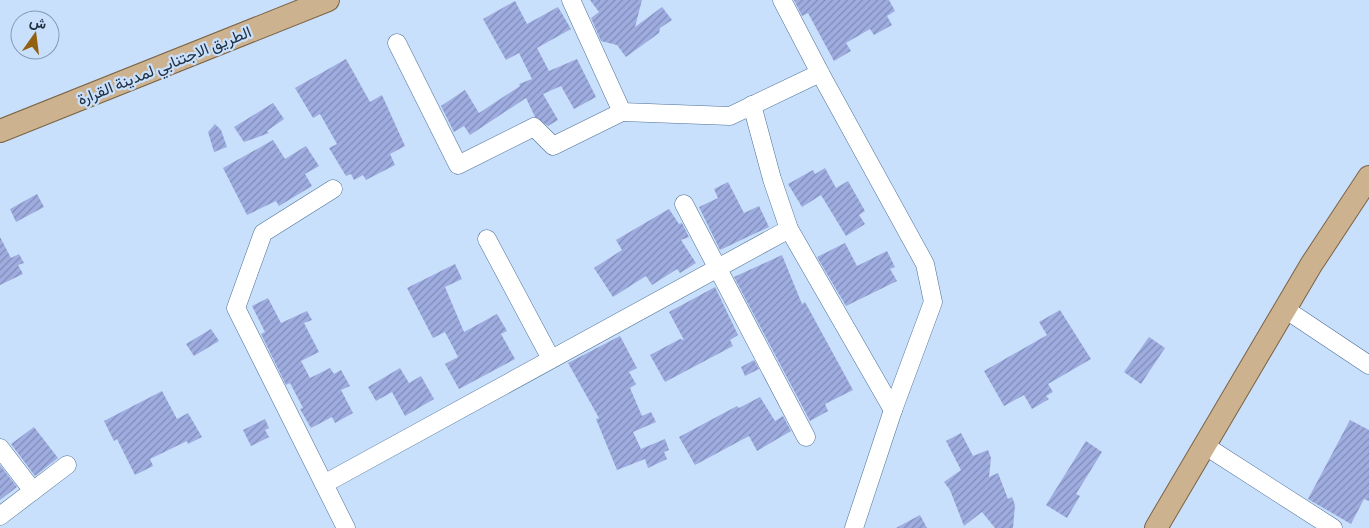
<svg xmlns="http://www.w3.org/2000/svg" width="1369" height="528" font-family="Manrope,Vazirmatn,sans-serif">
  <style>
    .building { fill: url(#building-hatch) }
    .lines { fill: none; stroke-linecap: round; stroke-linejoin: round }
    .minor-casing { stroke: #4c7098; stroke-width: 19 }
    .major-casing { stroke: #7b6344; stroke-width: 24 }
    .minor { stroke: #fff; stroke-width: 18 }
    .major { stroke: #cdb28f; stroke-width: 22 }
    .labels { text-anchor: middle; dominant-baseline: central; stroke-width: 4.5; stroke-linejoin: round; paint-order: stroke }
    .street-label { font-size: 16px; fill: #213041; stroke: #c9e0fc }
  </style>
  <defs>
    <pattern id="building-hatch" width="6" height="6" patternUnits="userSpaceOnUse" patternTransform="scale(1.25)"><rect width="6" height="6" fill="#9eace0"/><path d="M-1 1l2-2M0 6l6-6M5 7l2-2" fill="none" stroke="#808cb7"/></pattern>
  </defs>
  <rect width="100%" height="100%" fill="#c9e0fc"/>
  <g class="building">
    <path d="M590,0h52l-7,27 27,-20 10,13 -12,8 -1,5 -33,24 -9,-12 -16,-4 -10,-23 8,-6z"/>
    <path d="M794,0h95l6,11 -8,5 5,9 -18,10 -4,-6 -24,14 5,8 -17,10 -26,-48 -6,3z"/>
    <path d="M515,1l12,23 31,-17 13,22 -34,19 12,23 28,-12 19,38 -22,12 -13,-23 -18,8 15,26 -10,6 -13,-9 -9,-19 -56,37 -6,-9 -10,6 -13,-26 24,-16 14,23 41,-27 -1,-2 13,-5 -13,-26 -13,7 -23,-41z"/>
    <path d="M346,59l24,43 12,-7 23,51 -15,8 5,11 -29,15 -3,-5 -9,5 -3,-6 -5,2 -17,-28 8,-4 -17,-30 -7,4 -18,-30z"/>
    <path d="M273,103l11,16 -17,12 2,2 -25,9 -10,-15z"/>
    <path d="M215,124l6,6 6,17 -13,5 -6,-20z"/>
    <path d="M273,140l12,19 21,-13 13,20 -14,8 7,12 -33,20 -3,-5 -29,14 -24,-47z"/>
    <path d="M825,168l11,20 12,-7 17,30 -6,4 6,9 -19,12 -25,-41 -19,12 -14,-23 25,-14 2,4z"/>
    <path d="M728,182l16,31 15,-7 10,21 -49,23 -21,-43 19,-9 -4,-9z"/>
    <path d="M37,194l7,13 -28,15 -6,-13z"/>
    <path d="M669,209l10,15 3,-1 7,14 -8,3 15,23 -16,10 -3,-4 -25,16 -6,-9 -33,21 -19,-29 28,-18 -6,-10z"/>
    <path d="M0,237l11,21 8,-4 5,9 -6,2 5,9 -23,11z"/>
    <path d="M845,243l12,23 30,-15 8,16 -5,2 7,12 -51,25 -29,-49z"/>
    <path d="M782,255l20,49 3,-2 48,88 -28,14 3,7 -18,10 -76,-144z"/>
    <path d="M455,264l7,15 -17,8 19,45 33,-18 10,17 -6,3 14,25 -56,30 -14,-25 13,-7 -13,-25 -12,6 -26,-50z"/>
    <path d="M715,287l23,48 -8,5 3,6 -68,36 -15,-27 30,-16 4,1 -15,-28z"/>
    <path d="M268,298l13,25 26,-12 5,9 -8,3 15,29 -18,9 9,17 20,-10 4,6 7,-4 9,16 -9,4 12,23 -18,10 -3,-6 -21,11 -11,-19 3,-1 -13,-25 -4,2 -25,-51 4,-2 -13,-26z"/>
    <path d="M1060,310l31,49 -43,25 5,8 -7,4 3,3 -17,10 -8,-14 -20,11 -20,-35 63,-36 -8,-13z"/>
    <path d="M211,329l8,12 -25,15 -8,-12z"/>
    <path d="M620,336l17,32 -8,4 7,12 -6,4 12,28 9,-4 5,10 -23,10 8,17 24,-10 4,11 -5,2 3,7 -19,9 -3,-9 -28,11 -21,-51 3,-1 -31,-55z"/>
    <path d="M1149,337l16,11 -24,36 -17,-12z"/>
    <path d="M754,360l5,9 -14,7 -4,-9z"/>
    <path d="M400,368l9,15 12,-7 13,23 -29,17 -13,-24 -16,9 -8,-14z"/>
    <path d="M162,391l15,28 11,-6 14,24 -14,7 -1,-3 -37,18 3,7 -18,9 -18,-36 -3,2 -10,-20z"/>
    <path d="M760,397l15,24 8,-5 8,15 -34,20 -8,-15 -54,29 -16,-28 58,-31 2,2z"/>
    <path d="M265,419l4,9 -4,2 4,7 -18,9 -8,-16z"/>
    <path d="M1350,420l19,10v71l-5,-2 -13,25 -43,-25z"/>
    <path d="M34,427l24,31 -23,18 -24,-32z"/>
    <path d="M961,433l12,23 15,-6 3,8 -2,19 9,-4 10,26 4,-2 3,8 -2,23h-18l-13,-16 -18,14 -14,-36 -6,-8 17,-12 -15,-29z"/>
    <path d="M1086,441l16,11 -26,42 4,2 -13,22 -21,-13z"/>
    <path d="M0,465l17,22 -17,13z"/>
    <path d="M920,515l7,13h-31z"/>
  </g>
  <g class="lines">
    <defs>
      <g id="minor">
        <path d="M571,0l51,112 108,4 90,-43 -38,-73"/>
        <path d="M397,43l61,122 76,-38 19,19 69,-34"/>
        <path d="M820,73l105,191 8,38 -40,108 -39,118"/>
        <path d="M752,105l20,74 17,50 104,181"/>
        <path d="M333,189l-70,44 -27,75 110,220"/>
        <path d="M684,204l122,233"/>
        <path d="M487,239l64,120"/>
        <path d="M1285,309l84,56"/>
        <path d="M1204,445l129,83"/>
        <path d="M0,448l33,43"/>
        <path d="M324,484l465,-255"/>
        <path d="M0,516l67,-51"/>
      </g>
      <g id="major">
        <path d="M0,131l328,-131"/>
        <path d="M1156,528l155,-263 58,-88"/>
      </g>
    </defs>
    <use href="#minor" class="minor-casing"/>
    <use href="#major" class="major-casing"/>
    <use href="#minor" class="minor"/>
    <use href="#major" class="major"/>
  </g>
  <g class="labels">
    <g class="street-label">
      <text transform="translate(164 65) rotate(-22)">الطريق الاجتنابي لمدينة القرارة</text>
    </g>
  </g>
  <g transform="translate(35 35) rotate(14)"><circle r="24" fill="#c9e0fc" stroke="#869ab1"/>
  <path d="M0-4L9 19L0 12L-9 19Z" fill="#926010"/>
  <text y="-8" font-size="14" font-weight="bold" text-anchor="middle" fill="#213041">ش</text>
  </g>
</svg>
